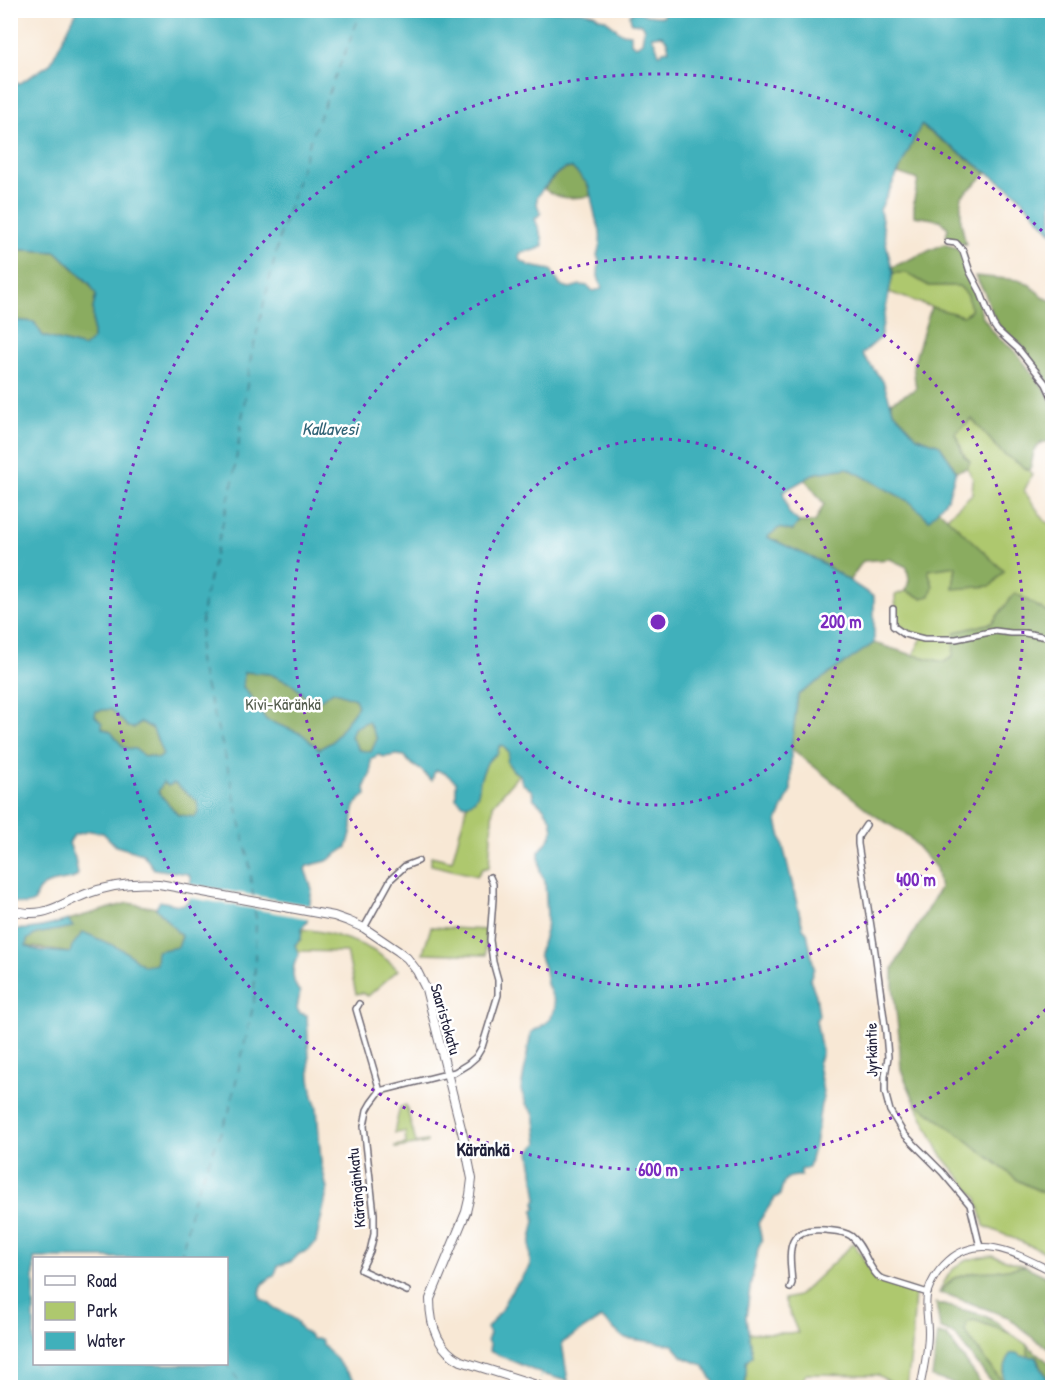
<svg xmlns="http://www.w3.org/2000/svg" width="1063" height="1398" font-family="'Patrick Hand',sans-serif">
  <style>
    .green { fill: #aec86e; stroke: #687554; stroke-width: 1.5 }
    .forest { fill: #8aac61; stroke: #56674e; stroke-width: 1.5 }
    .water { fill: #40b0bb; stroke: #31697b; stroke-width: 1.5; fill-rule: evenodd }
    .pier { fill: #f8e8d5 }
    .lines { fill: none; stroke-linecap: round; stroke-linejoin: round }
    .stream { stroke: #40b0bb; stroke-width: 1.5 }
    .ferry { stroke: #306275; stroke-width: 1.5; stroke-dasharray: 8 6; stroke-linecap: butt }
    .minor-casing { stroke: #6d6771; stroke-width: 8 }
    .tertiary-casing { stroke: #6d6771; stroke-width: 8 }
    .secondary-casing { stroke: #6d6771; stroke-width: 10 }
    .minor { stroke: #fff; stroke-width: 5 }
    .tertiary { stroke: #fff; stroke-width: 6 }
    .secondary { stroke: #fff; stroke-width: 8 }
    .ring { fill: none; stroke: #7b2cbf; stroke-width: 3; stroke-dasharray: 3 6 }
    .labels { text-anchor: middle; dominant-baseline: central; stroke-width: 5; stroke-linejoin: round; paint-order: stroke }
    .park-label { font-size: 16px; fill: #535c4d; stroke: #fff }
    .street-label { font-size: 16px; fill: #22223b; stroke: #fff }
    .water-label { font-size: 18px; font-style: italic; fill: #306275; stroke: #fff }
    .neighbourhood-label { font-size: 18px; font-weight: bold; fill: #22223b; stroke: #fff }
    .centre { fill: #7b2cbf; stroke: #fff; stroke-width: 3 }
    .ring-label { font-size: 18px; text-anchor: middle; font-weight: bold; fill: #7b2cbf; stroke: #fff; stroke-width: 5; stroke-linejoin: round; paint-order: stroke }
  </style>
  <rect width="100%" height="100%" fill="#fff"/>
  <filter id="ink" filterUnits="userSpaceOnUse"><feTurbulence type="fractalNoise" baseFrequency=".0167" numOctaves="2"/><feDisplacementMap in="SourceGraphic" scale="12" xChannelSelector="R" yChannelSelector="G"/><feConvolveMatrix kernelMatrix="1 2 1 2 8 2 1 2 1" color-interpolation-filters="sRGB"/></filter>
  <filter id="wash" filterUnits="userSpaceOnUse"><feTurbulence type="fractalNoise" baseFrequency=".008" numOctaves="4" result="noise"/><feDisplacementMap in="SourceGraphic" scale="24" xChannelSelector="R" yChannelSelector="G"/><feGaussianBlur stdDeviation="1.35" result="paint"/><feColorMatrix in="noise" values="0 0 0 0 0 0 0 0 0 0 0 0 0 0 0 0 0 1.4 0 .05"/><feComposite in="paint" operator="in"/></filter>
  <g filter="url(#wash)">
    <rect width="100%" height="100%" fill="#f8e8d5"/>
    <g class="green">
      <path d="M893,273h14l22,13h30l9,9 3,16 -8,5 -32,-9 -42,-15z"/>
      <path d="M972,419l30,34 28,18 2,4 -8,16 21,30 7,4v90l-37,-21 -23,29 -36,9 -3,25 -9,5 -31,-7 10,-19c-30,-9 -26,-13 -28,-41l11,-4 16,7 6,-28 28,-4 -3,22 51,-17 -58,-53 26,-24 1,-15 -6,-11 3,-7 -5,-5 -10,-23z"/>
      <path d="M502,745l7,8 -2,9 7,10 5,2 -26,31 -4,62 -7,2 -5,7 -46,-11v-9l21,5 15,-56 5,-3 15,-41 11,-8 1,-6z"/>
      <path d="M431,927l55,3 -1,12 1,13 -63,-2z"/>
      <path d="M302,929c13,2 26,3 38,8 21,6 43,17 58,33l-30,26 -6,-3 -6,1 -9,-42 -50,-1 -2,-6 6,-6z"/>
      <path d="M915,1102l49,36 55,43 33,16v58l-68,-29 -7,-28 -37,-45z"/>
      <path d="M406,1105l10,38 11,-2v2l-32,5v-2l11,-2 -1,-12 -10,1v-5l5,-21z"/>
      <path d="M854,1243l19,33 9,5 33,10 -3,55 -5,41h-8l-21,-12 -72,-1 -7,13h-53c-1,-10 1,-16 0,-25l6,-6 -4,-23h50l-14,-34 14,-3z"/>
      <path d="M993,1256l32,10 -30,5 -19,1 -22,6 -15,15c12,-29 23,-35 54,-37z"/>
      <path d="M974,1320l36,13 17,12 2,12 -9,-1 -17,15v11l-39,-50 3,-10z"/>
    </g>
    <g class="forest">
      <path d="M920,125l67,48 -26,24v25l5,23 -20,-8 2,-9 -8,-8 -26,-4v-16l4,-20 -20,-7z"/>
      <path d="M572,168l15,15 4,13c-19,2 -30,5 -47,-7 7,-10 15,-20 28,-21z"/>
      <path d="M944,244l13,4 4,7 6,22 8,13 7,26 15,21 18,14 33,43 4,12v39l-4,-3h-6l-8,9 -4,20 -28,-18 -30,-34 -17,14 9,23 6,5 -3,7 -11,3 -16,-26 -23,-8 -24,-27 -2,-8 25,-13 -3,-24 18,-58 32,9 8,-5 -3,-16 -9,-9h-30l-22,-13h-14l-1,-6z"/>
      <path d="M10,249l47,3 33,33 6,9 -3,14v31l-9,8 -41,-11 -9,-14 -23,-2z"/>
      <path d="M975,276l43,4 12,5 13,12 9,4v85l-34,-45 -17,-12 -8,-14 -9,-24z"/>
      <path d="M848,468l62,34 19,17 9,-10 66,62 -13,15 -38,3 3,-23 -28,4 5,16 -3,10 -8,2 -16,-7 3,-11 -2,-13 -17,-8 -27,2 -14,20 -30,-20 -52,-24 12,-9 13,3 7,-9h16l9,-18 -19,-25 11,-6z"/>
      <path d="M1015,593l37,22v582l-33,-16 -55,-43 -49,-36 -14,-32 -2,-34 -6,-50v-18l47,-80 -4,-20 -28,-32 -34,-21 -83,-67 7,-53 76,-52 39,12 31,7 9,-5 2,-25 37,-9z"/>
      <path d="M244,672l26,2 22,10 22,20 19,-13 22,8 3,7 -26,36 -13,7 -17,-15 -36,-14 -15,-23 -8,-10z"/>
      <path d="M111,709l17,18 13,-5 12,7 10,26 -5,4 -8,-3 -5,1 -10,-8 -11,-1 -13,-16 -9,-4 -1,-5 -6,-7v-5z"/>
      <path d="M368,721l9,18 -6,13 -12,-2 -8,-13 3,-9z"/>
      <path d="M163,781l11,2 23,18 2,10 -4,6 -17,-2 -20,-23z"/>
      <path d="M128,903l28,5 26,29 -4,10 -22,17 -12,2 -21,-16 -53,3 -44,-7 1,-6 9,-6 36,-7 -4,-7z"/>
      <path d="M1025,1266l27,13v21l-8,19 8,19v13l-17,-11 -27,-23 -57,-21 -12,-3 15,-15 22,-6 19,-1z"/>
      <path d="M936,1303l47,12 13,7 14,11 -36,-13 -7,2 -2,10 41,55h-11l-40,-52 -15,-7z"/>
      <path d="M938,1334l9,2 30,41 5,10h-18l-32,-10z"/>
      <path d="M1027,1345l25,20v22l-16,-30h-7z"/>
    </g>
    <g class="water">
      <path d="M664,10l388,1v222l-36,-40 -95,-68 -41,85 7,37 6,26 -13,65 -18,16 21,27 10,29 24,27 23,8 16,26 -8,27 -19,22 -19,-18 -62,-34 -32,5 -33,19 6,21 10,9 -7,9 -13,-3 -12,9 52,24 55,36v46l-76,52 -7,53v42l-14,31 26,107 4,4 7,36 -4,11 6,16 3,20 -3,5 6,33 -4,11 6,34 -3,6 -6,41 -6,22 -8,3v6c-17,0 -17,3 -21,19l-5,3 -17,25 4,18 -4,8 -1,7 -6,26 -5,35 6,39 -6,6c1,9 -1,15 0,25h-29l-14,-22 -20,-8 -10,-12 -49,-7 -23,-20 -39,25 6,38 -26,-7 -53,-23 1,-6 -3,-4 3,-7 -3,-6 13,-16 8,-16 22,-29v-23l5,-23 -2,-10 3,-3 -1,-6 2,-3 -7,-48 8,-8 -4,-29 -8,-10 -5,-14 10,-58 8,-4 11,-9 5,-11 -1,-7 -7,-17 -2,-14 -6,-16 7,-23 1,-14 -2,-36 -5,-9 -1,-20 11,-14 3,-8 -2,-11 -7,-11 -10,-9 -2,-8 -10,-8 -2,-8c-7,-3 -9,-7 -13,-13l2,-9 -7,-8 -3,2 -1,6c-4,3 -9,6 -11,10 -1,2 -7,16 -7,18 -2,12 0,17 -13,24l-4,-1 -7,-6v-16l-10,-8 -9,-4 -3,3 -2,7c-3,-1 -5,-4 -8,-7 -6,-7 -15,-7 -19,-17l-9,-1 -11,2 -7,-2 -7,4v14l-6,13 1,9c-14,10 -13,16 -14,33 -1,6 -3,13 -5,19l-20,14 -20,5 -2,3 7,20 -5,33 -5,6 -1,11 -6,6 4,10c-8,11 -8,27 1,37l-3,17 3,4 7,2 3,63 3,18 4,12 4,54 6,27 -1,8 -10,45 -7,8 -10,4 -7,7 -14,5 -4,10c-11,5 -16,12 -13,23 8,3 7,3 12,8 8,5 18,7 24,15 1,1 1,3 2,4 4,7 11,6 13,13h9c4,11 7,11 15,19 2,3 3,6 6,9 7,7 13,14 20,20h-351l-1,-458c20,2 40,-3 58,-9l5,7 -37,7 -9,6 -1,6c13,7 30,5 44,7l2,-7 11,-14 40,18 21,16 12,-2 1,-13 21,-4 4,-10 -26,-29 4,-7 19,4 6,-1 4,-4 2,-22 -3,-4 -34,-5 -11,-15 -27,-8 -13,-13 -13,-2 -16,4 -5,8 6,15 3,16 -2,3 -4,2c-14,3 -37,3 -37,22 -8,6 -15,3 -24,0v-581l23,2 9,14 41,11 9,-8v-31l3,-13 -6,-11 -33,-32 -46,-3v-169l8,4 31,-20 27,-53h504l13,3 5,4 6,1 16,14 10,1v9l5,3 6,-4 2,-14 -2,-4 -11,-1 -1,-9 6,-3 11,4 16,2zM662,35l5,6 2,9 -6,1 -2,3h-2l-4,-12 -3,-4v-2zM572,168c6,6 13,12 17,19l7,33c6,11 5,24 1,35l2,6 -1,15 4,13 -9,2 -5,-5 -8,-1 -10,3 -10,-3 -9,-15 -21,-4 -10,-6 -1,-4 3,-4c7,-1 17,-1 21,-7l-1,-8 -7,-18 6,-6c-2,-4 -5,-8 -4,-14 0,-5 20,-27 25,-29 3,-2 6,-2 10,-2zM244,672l26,2 22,10 22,20 19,-13 22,8 3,7 -26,36 -13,7 -17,-15 -36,-14 -15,-23 -8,-10zM111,709l17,18 6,1 7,-6 12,7 10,26 -5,4 -8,-3 -5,1 -10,-8 -11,-1 -13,-16 -9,-4v-5l-7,-7 1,-5zM368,721l9,18 -6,13 -12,-2 -8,-13 3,-9zM163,782l5,4 6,-3 23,18 2,10 -4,6 -17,-2 -20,-23zM34,1258h192v106h-192z"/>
      <path d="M1017,1353l3,3 15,1 17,30h-46c-7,-11 0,-22 4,-33z"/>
    </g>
    <path class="pier" d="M188,884l125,22 -2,13 -125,-22z"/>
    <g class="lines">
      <path class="stream" d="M540,1378l2,-4"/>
      <g class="ferry">
        <path d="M253,897l-4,-36 -26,-114 -25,-87 6,-59 29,-120 18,-124 29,-121 31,-98 51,-128"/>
        <path d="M181,1258l12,-58 36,-88 25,-110 2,-83 -2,-14"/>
        <path d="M226,1362l17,26"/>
      </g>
    </g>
  </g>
  <g filter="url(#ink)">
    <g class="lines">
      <defs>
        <g id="minor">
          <path d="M948,242l8,1 7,8 7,21 10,19 13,33 4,6 22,20 27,34 6,13"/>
          <path d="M893,609v17l11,8 20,5h32l39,-8 16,2h14l27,5"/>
          <path d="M866,825l-8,12v7l17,108 11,81 2,24 -3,19v16l5,19 14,23 38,38 28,33 10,42"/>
          <path d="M364,928l27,-49 14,-13 13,-5"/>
          <path d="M359,1004l-3,5 24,82"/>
          <path d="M790,1288l2,-5c-2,-29 -9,-57 33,-53 9,1 19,1 26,6 14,11 16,32 29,42l48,15"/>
          <path d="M407,1291l-46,-21 9,-19 4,-17v-20l-10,-88 3,-16 4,-7 9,-12 75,-19 13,-8 8,-7 6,-10 16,-52v-15l-5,-18 -3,-22 3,-41v-15l-3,-7"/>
        </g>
        <path id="tertiary" d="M920,1388c4,-19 8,-37 8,-56 0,-13 -4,-28 0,-41 4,-12 12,-23 21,-31 33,-28 71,-4 103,11"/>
        <path id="secondary" d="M10,910c36,9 45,-4 76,-16 23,-9 48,-12 73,-10l175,32 14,5 16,7 34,23 9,7 10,13 9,18 39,155 7,35 -2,16 -4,17 -36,87c0,25 7,50 31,62l85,27"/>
      </defs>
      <use href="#minor" class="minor-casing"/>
      <use href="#tertiary" class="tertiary-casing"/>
      <use href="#secondary" class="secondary-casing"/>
      <use href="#minor" class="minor"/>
      <use href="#tertiary" class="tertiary"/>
      <use href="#secondary" class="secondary"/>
    </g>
  </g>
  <g class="ring">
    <circle cx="658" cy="622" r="183"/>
    <circle cx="658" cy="622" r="365"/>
    <path d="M1052 1003A548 548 0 1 1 1052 241"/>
  </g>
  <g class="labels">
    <g class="park-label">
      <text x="283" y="704">Kivi-Käränkä</text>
    </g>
    <g class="street-label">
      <text transform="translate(446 1019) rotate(74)">Saaristokatu</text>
      <text transform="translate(871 1050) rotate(-91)">Jyrkäntie</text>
      <text transform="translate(356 1188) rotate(-95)">Kärängänkatu</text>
    </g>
    <g class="water-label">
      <text x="330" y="428">Kallavesi</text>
    </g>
    <g class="neighbourhood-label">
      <text x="483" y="1149">Käränkä</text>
    </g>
  </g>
  <circle cx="658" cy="622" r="9" class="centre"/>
  <g class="ring-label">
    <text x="841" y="628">200 m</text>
    <text x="916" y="886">400 m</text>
    <text x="658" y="1176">600 m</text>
  </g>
  <rect width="1063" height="1398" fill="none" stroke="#fff" stroke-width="36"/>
  <rect x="33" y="1257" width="195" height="108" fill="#ffffff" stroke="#a7a7b1" stroke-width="1.5"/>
  <rect x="45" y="1276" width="30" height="9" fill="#ffffff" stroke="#a7a7b1" stroke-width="1.5"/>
  <text x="87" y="1287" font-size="18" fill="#22223b">Road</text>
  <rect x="45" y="1302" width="30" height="18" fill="#aec86e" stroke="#a7a7b1" stroke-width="1.5"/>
  <text x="87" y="1317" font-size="18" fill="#22223b">Park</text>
  <rect x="45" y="1332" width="30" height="18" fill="#40b0bb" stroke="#a7a7b1" stroke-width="1.5"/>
  <text x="87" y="1347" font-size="18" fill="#22223b">Water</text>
</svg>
